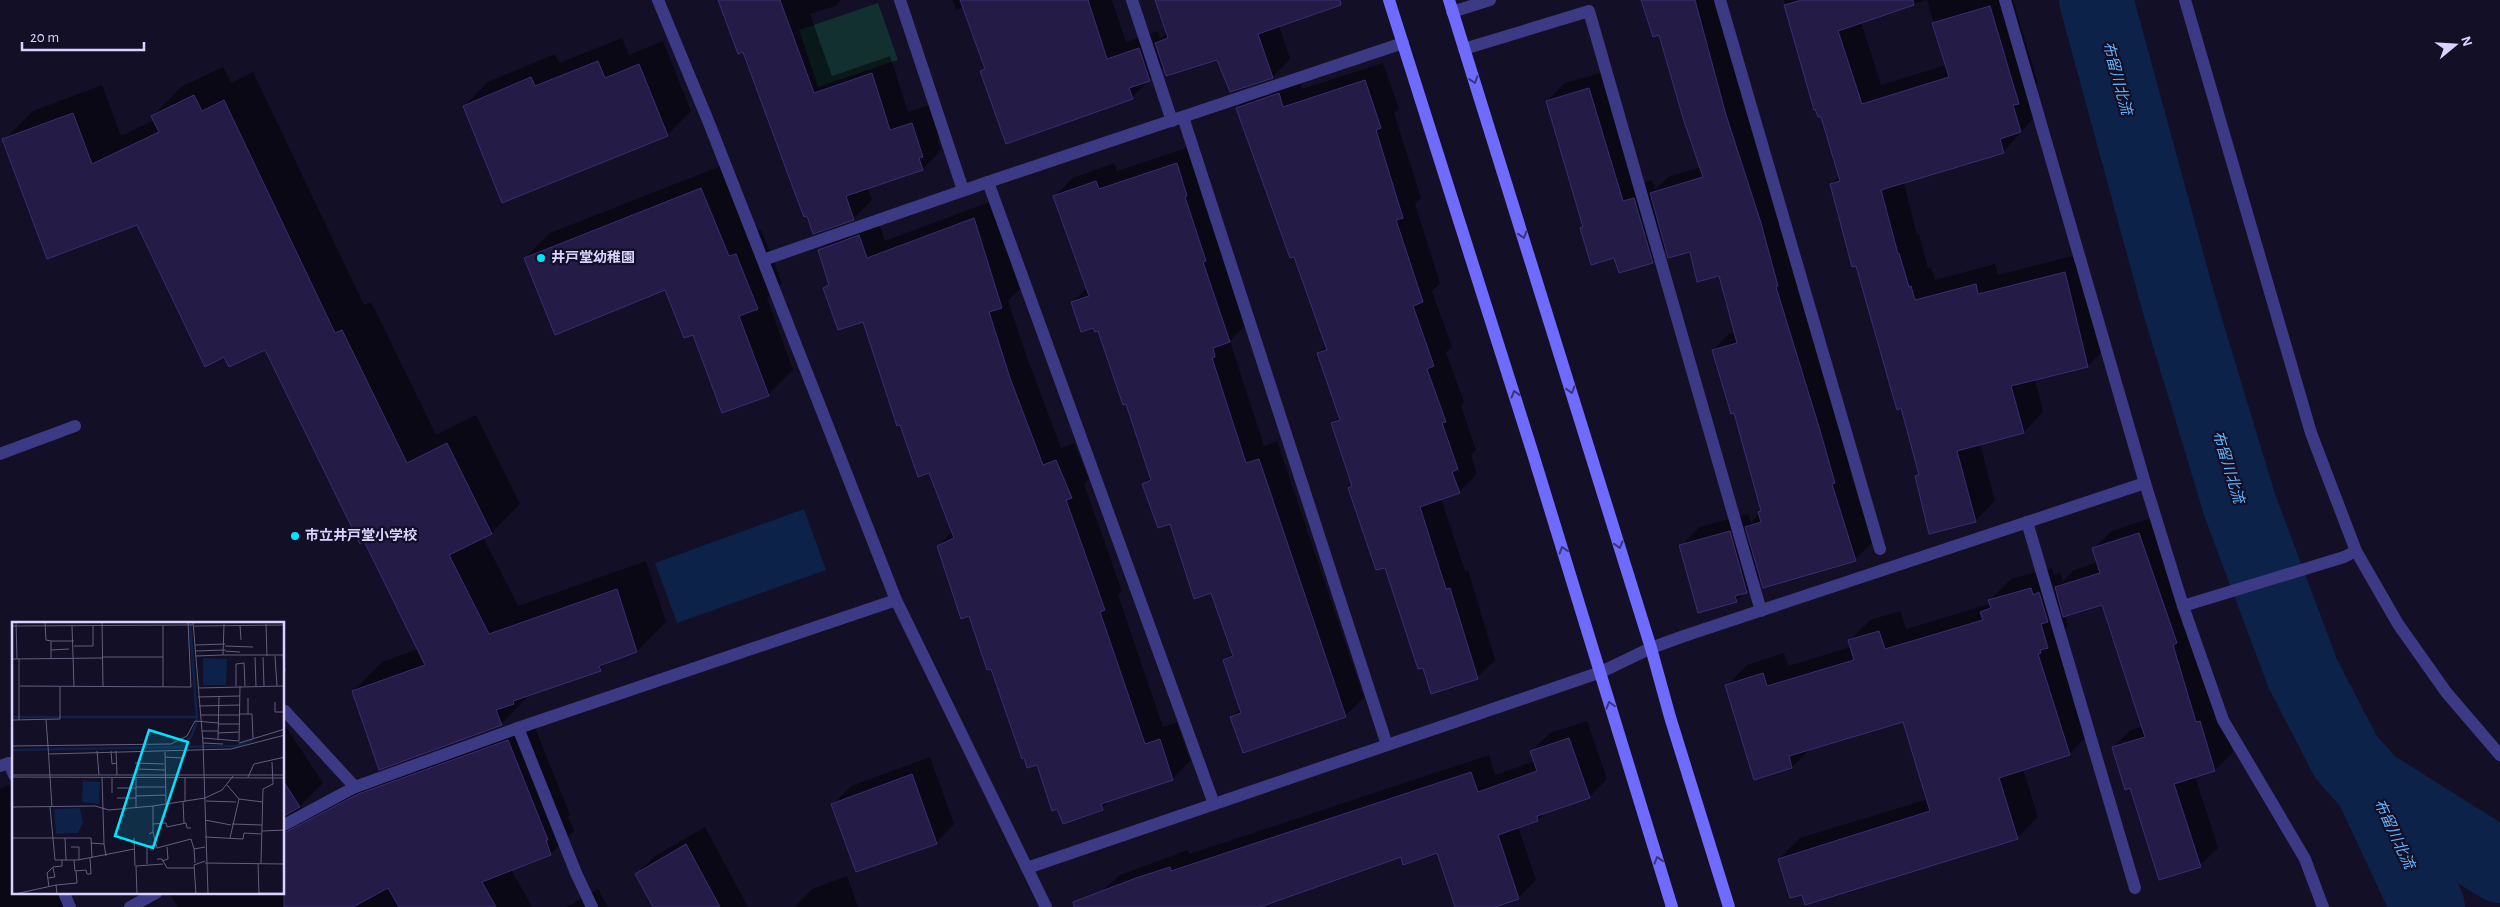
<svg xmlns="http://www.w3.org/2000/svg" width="2500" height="907" font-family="'Alegreya Sans','Noto Sans JP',sans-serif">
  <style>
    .green { fill: #12302f }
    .water { fill: #0c2248 }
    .shadow { fill: #0007 }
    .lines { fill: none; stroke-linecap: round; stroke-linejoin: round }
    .river { stroke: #0c2248; stroke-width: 74 }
    .building { fill: #241b47; stroke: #3b2d73 }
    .street { stroke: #3d3a85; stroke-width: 12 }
    .secondary { stroke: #6f6bff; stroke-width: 12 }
    .oneway { stroke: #38347d }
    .poi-dot { fill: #00e5ff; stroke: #130f26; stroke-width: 2 }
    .labels { text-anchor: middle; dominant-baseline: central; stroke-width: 4.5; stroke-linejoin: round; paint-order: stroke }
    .poi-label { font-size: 14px; font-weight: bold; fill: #d9d4ff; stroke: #130f26; text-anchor: start }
    .water-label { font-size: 15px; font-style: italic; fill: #62b6ff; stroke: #130f26 }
    .inset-river { fill: none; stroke: #0c2248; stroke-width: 2.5 }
    .inset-road { fill: none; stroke: #625e7d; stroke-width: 1 }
    .view { fill: #00e5ff; fill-opacity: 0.15; stroke: #00e5ff; stroke-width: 2.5 }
    .inset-edge { fill: none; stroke: #d9d4ff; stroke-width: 2.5 }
  </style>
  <rect width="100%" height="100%" fill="#130f26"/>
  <path class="green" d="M878,3l20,57 -80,27 -19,-57z"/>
  <path class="water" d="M804,509l22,61 -149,53 -22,-60z"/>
  <g class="shadow">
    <path d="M720,0h121l-6,6 -25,8 22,62 58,-20 18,56 22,-7 10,32 -2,3 3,10 -18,19 -56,18 5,13 -19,19 -109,-169z"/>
    <path d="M953,0h159l14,42 32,-11 2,8 7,-7 -11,-32h173l-50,25 11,34 -17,18 -42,14 -14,-33 -53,8 -32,31 -150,-26 4,-4 -22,-60 -8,3z"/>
    <path d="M1642,0h73l27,98 35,108 17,63 -2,2 43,139 16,56 -2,2 23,75 -17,16 -94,18 -25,24 -55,-55 18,-19 49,-13 3,9 11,-13 -27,-99 -22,-61 16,-16 7,-2 -16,-57 -30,-25 -23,-3 -15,15 -68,-36 -37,-125 18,-18 43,-12 33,113 11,-4 3,10 13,-13 33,-10 -41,-133z"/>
    <path d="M1784,0h142l-65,22 20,63 65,-20 -19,-65h86l25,83 -5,5 7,23 -37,41 -99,31 13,52 2,-1 9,34 3,-1 4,13 60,-16 3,11 86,-22 24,93 -20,20 -53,13 8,33 -19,20 -44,12 15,57 -20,20 -59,-44 4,-4 -18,-66 -71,-223 9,-8 -18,-61 -8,-7z"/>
    <path d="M622,38l7,17 34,-14 28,70 -24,24 -203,-29 24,-24 67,-28 4,9z"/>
    <path d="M1383,63l16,46 -5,4 27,85 -6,6 25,79 -8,8 20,56 -6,5 18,50 -3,4 15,44 -5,5 6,19 -18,18 -18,6 24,73 3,-1 27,90 -18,18 -91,-112 -37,-78 3,-3 -20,-62 8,-7 -22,-63 8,-8 -31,-90 -58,-147 19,-18 41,-14 5,13z"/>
    <path d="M223,67l8,16 22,-11 111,233 7,-3 65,133 40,-20 44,89 -29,29 -8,4 35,69 128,-45 20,61 -29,29 -28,10 -9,8 -70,25 -29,30 -148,-33 29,-29 36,-13 -53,-109 -100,-192 -127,-125 -134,-83 29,-29 69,-26 19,51 33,-16 -1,-4 28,-29z"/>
    <path d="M1195,145l53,178 -18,18 34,105 13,-5 87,257 -19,18 -113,1 9,-9 -16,-48 8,-8 -21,-60 -42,-70 -27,-38 8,-8 -24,-74 -28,-72 -27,-28 15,-14 -32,-92 18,-18 41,-15 3,8z"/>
    <path d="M726,164l28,68 7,-3 21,54 -15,15 26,72 -25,25 -74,-62 -28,-45 -141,-30 25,-25z"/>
    <path d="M992,201l28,88 -12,12 20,59 33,88 13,-5 15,36 -5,5 38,107 -4,4 45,132 14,-5 13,39 -18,18 -61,20 -9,10 -65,-46 -99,-217 15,-15 -24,-60 -10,4 -36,-90 2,-2 -21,-63 -39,-32 5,-5 -11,-33 18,-18 40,-14 8,23z"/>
    <path d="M2157,516l76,236 -18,18 -20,6 23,72 -18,17 -70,-78 -17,-40 18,-17 12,-4 -40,-123 -38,12 3,11 -9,9 31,98 -21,21 -46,15 15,48 -21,21 -214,55 -24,-34 21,-21 128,-39 -24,-79 -93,28 -19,19 -37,12 -29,-93 21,-21 37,-12 4,13 63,-19 -2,-6 21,-21 30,-9 6,18 84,-25v-4l21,-21 41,-11 2,7 6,-3 3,9 11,-11 24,-8 -4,-14 18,-17z"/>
    <path d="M531,718l39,97 -2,2 6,14 -24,23 -39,15 21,38h-354l-9,-14h115v-169l39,59 -23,23 7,5z"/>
    <path d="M1587,721l20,58 -18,18 -44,15 -7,8 -20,6 18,54 -18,18 -27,9h-35l-18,-56 -36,5 -149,51h-168l35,-32 68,-25 1,4 300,-99 6,20 40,-14 -3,-10 18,-18z"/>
    <path d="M930,757l24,67 -18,19 -103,-39 18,-18z"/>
    <path d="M14,783v110h54l5,14h-73v-118z"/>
    <path d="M705,827l43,80h-94l-17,-33 18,-18z"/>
    <path d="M847,876l11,31h-64l18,-18z"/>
    <path d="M598,889l10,18h-42h1z"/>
  </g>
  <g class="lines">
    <g class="river">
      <path d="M2096,0l82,301 62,205 63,168 43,83 25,28 57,122"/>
      <path d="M2371,785l129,81"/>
    </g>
  </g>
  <g class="building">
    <path d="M718,0h62l34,93 58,-20 18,57 22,-7 11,34 -4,1 4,12 -77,26 8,24 -41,14 -6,-18 -3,1 -11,-29 -50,-136 -5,2z"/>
    <path d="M960,0h128l19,59 32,-11 11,33 -21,7 4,11 -127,45 -26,-73 5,-2z"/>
    <path d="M1155,0h185l1,5 -83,29 15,44 -43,14 -13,-32 -51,16 -11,-33 13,-5z"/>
    <path d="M1641,0h54l31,115 35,108 17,63 -2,1 43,140 16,56 -3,1 24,77 -93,27 -18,-61 16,-5 -3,-10 3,-1 -27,-98 -3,1 -19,-64 25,-7 -18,-67 -22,6 -7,-30 -22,6 -18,-65 53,-16 -20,-59 -24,-83 -6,2z"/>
    <path d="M1802,0h111l1,5 -76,26 24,73 87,-27 -17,-54 58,-17 29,98 -6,1 8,27 -21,7 4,14 -123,37 17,64 1,-1 10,34 2,-1 4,14 61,-16 2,10 87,-22 23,95 -77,19 13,47 -67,18 19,71 -47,12 -14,-58 4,-1 -18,-67 -4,2 -41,-144 -4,1 -22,-83 10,-3 -19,-64h-3l-3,-8 -1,1 -30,-105z"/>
    <path d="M598,61l7,17 34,-14 29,72 -166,67 -39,-97 68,-29 4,9z"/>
    <path d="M1365,80l16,48 -5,2 27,88 -7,2 27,82 -10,4 21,60 -7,3 19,53 -4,1 16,46 -6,3 8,21 -40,14 26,82 4,-1 28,91 -47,15 -8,-26 -5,1 -33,-101 -9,2 -28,-82 4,-2 -21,-63 9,-3 -23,-67 10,-3 -33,-93 -4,1 -54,-150 43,-15 4,14z"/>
    <path d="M1589,88l34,113 11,-3 19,65 -34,10 -5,-15 -23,7 -11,-37 3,-1 -37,-126z"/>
    <path d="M194,95l8,16 22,-11 111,233 7,-3 65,133 40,-20 45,91 -43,21 40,79 128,-45 20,63 -38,14 2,5 -88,30 1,3 -18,6 6,15 -123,45 -27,-79 73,-26 -61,-124 -4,3 -95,-194 -36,17 -5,-10 -19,10 -68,-142 -90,34 -45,-120 71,-26 19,51 67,-32 -8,-16z"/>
    <path d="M1177,163l10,33 -2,1 21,64 -3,1 27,80 -17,6 2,9 -3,1 34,105 13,-4 87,258 -103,36 -13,-36 11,-4 -18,-53 10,-4 -22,-63 -17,6 -24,-75 -12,4 -16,-44 9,-4 -25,-76 -3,1 -25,-74 -3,1 -2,-4 -12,4 -10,-30 18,-6 -36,-100 43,-15 3,8z"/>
    <path d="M701,188l28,68 7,-2 22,55 -19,7 30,80 -47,17 -29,-78 -9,3 -19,-48 -110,45 -31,-77z"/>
    <path d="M974,218l28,90 -13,4 21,66 33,87 13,-5 16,38 -6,2 39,110 -5,2 45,132 15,-5 13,41 -72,24 2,6 -40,14 -6,-15 -5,2 -15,-46 -10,3 -3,-10 -2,1 -31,-90 -4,1 -18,-54 -8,3 -24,-73 17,-8 -25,-65 -11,4 -18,-52 -3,1 -34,-104 -25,8 -15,-42 6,-3 -11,-35 41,-15 8,23z"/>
    <path d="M1730,531l17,62 -12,3 2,6 -39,11 -19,-68z"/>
    <path d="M2139,533l38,110 -4,2 23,77 4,-1 15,50 -41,13 27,83 -42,13 -29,-92 -5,2 -13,-43 33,-10 -43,-132 -39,12 -8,-30 45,-14 -8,-25z"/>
    <path d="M2031,588l2,7 6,-3 9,30 -7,2 7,24 -8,2 1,3 -3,1 32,101 -71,23 19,61 -213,66 -3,-10 -12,3 -12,-39 152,-48 -27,-89 -114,34 3,12 -38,12 -29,-95 38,-12 4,13 87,-26 -6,-20 31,-9 6,18 98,-29 -3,-8 11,-4 -3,-8z"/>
    <path d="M1569,738l21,60 -53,18 1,5 -40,14 21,64 -24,8h-40l-18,-54 -34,12 -2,-8 -141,50h-186l-1,-5 63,-24 34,-11 1,4 300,-99 7,20 59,-21 -7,-20z"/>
    <path d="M508,740l40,100h-2l5,15 -69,27 14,25h-97l-11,-19 -35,19h-69v-74l74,-39z"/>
    <path d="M912,774l25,70 -81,28 -25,-68z"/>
    <path d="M284,782l16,25 -16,9z"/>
    <path d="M686,844l34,63h-67l-18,-33z"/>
  </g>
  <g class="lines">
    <g class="street">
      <path d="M658,0l51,123 187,477 150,307"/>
      <path d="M900,0l63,190"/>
      <path d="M1132,0l40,121"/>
      <path d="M1720,0l160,549"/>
      <path d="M2005,0l140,483 38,123 40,114 82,139 18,48"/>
      <path d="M2185,0l126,433 45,118 42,73 48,68 54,63"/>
      <path d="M1452,12l38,-12"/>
      <path d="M1464,49l125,-38 172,600"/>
      <path d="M1183,117l204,628"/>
      <path d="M988,182l226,622"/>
      <path d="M763,260l225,-78 415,-139"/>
      <path d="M0,454l75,-28"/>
      <path d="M2027,522l108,366"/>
      <path d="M2183,606l161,-49 12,-6"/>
      <path d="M285,711l70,76 163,-59 378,-128"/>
      <path d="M518,728l58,145 16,34"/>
      <path d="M0,766l9,-3 5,12"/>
      <path d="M284,825l71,-38"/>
      <path d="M1027,868l574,-196 50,-24 33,-12 461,-153"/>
      <path d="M64,893l6,14"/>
      <path d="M130,907l26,-14"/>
    </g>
    <g class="secondary">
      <path d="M1389,0l144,454 139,453"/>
      <path d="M1449,0l202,648 19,69 59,190"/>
    </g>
  </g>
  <defs><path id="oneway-chevron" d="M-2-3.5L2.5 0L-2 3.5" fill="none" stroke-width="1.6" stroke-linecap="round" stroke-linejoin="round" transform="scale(1.25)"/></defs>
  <g class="oneway">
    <use href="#oneway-chevron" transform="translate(1474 80) rotate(72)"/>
    <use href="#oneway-chevron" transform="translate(1523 235) rotate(73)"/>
    <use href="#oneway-chevron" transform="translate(1571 390) rotate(73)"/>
    <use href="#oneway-chevron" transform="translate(1515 394) rotate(-107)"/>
    <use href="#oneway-chevron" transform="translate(1619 545) rotate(73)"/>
    <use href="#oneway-chevron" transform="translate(1563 550) rotate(-107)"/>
    <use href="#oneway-chevron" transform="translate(1610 705) rotate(-106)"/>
    <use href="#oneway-chevron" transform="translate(1658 860) rotate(-107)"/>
  </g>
  <g class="poi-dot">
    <circle cx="541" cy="258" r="5"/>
    <circle cx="295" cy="536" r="5"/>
  </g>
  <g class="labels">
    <g class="poi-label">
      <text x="551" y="258">井戸堂幼稚園</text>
      <text x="305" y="536">市立井戸堂小学校</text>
    </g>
    <g class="water-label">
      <text transform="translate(2117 78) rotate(75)">布留川北流</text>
      <text transform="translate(2228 467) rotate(73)">布留川北流</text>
      <text transform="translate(2394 834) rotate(65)">布留川北流</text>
    </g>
  </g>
  <g transform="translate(12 622)">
    <rect width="272" height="272" fill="#130f26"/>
    <path d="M191,36l24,1 -1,26h-23zM71,159l17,1 -1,22 -17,-2zM68,186l3,14 -5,11 -22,1 -2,-25z" fill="#0c2248"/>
    <path class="inset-river" d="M0,95h185M169,124l10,-9 6,-16 -7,-99M0,128l224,-4 17,-6"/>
    <path class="inset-road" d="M4,0l1,37M33,0l1,18 5,1v17M181,0l10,121 5,151M90,1l1,64M212,2l-1,31h62M254,2l1,32M228,3l1,15M0,4l181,-1M60,4l2,61M182,4l91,-1M39,19h23M183,23l30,-1M62,24h19v-20M213,24l28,1M39,28l18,-1M183,29l30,-1M213,29l15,1M271,33l2,16M184,34l27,-1M263,34l2,30M90,35h61M243,35l1,29M251,35l1,29M0,37l90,-1M8,64l171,1 -3,-65M224,64v-22l8,-1 1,23M151,65v-62M186,66l87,-2M186,75l42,-1M236,76v16M263,80v10h10M187,84l41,-1M228,92h12l1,24M189,93h39M0,98l48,-1v-32M7,98v-61M34,98l2,26M206,102h22M190,109h16M206,111l21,-1M191,116l36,3 1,-55M206,117l1,-43M191,121l20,1M227,121l46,-14M0,124l159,-2 16,-8 8,-15 23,2M36,124l4,61M85,129l2,24M99,129l1,13 5,-1M104,129l1,24M153,130l1,52M37,132l182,-5 54,-14M153,135l17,1M123,141l29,1M125,152v-5l28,1M0,153h273M0,155l273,1M90,155l2,67M100,155v16M124,155v30M236,155l6,-13 31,-7M215,163l12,14 24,3M124,165h29M105,166h19M124,174l30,-1M105,176h19M194,179l30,1M171,180l1,21M173,180v-24M0,185l83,-1 14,4 44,-4 52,-8 17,-8 11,-14M38,185l5,53h23l56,-11M193,198l26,5M141,202l13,-1 1,4 19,-4 1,5h4M220,202l30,1M250,209l23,-1M141,210l4,16 34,-9 3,10M137,212l4,-2v-26M193,215l38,2 1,-6 17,1M0,216h40M40,216h39l1,20M53,216l1,22M122,216l1,28M218,216l9,-39M79,221l13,1 2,12M59,225h8v13M145,237h5l5,9h27M62,238l1,11 11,-1 1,4h4l-1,-16M150,239l6,-2 -1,-12M183,241l-1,-14 11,-2M193,241l80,1M246,241l1,31M249,241l2,-74 10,-5 -1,-22M135,242v-18l9,-1M36,256l7,-1 -2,-9M37,265l-2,-14 6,-6 9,-1v-6M246,271h27M3,272l41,-9M45,272l-1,-9 21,-2 -1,-12M125,272l-1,-28 27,-2M184,272l-2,-29 11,-4"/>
    <path class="view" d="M137,108l39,12 -35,106 -38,-12z"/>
    <rect width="272" height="272" class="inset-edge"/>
  </g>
  <g transform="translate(2455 45) rotate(72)" stroke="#130f26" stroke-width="4" paint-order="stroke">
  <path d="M0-4L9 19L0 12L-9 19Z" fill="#d9d4ff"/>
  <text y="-8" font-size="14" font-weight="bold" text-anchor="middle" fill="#d9d4ff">N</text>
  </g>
  <path d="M22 42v8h122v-8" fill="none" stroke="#d9d4ff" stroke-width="2.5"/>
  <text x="30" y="42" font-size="15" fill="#d9d4ff" stroke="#130f26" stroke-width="4" paint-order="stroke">20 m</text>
</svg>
